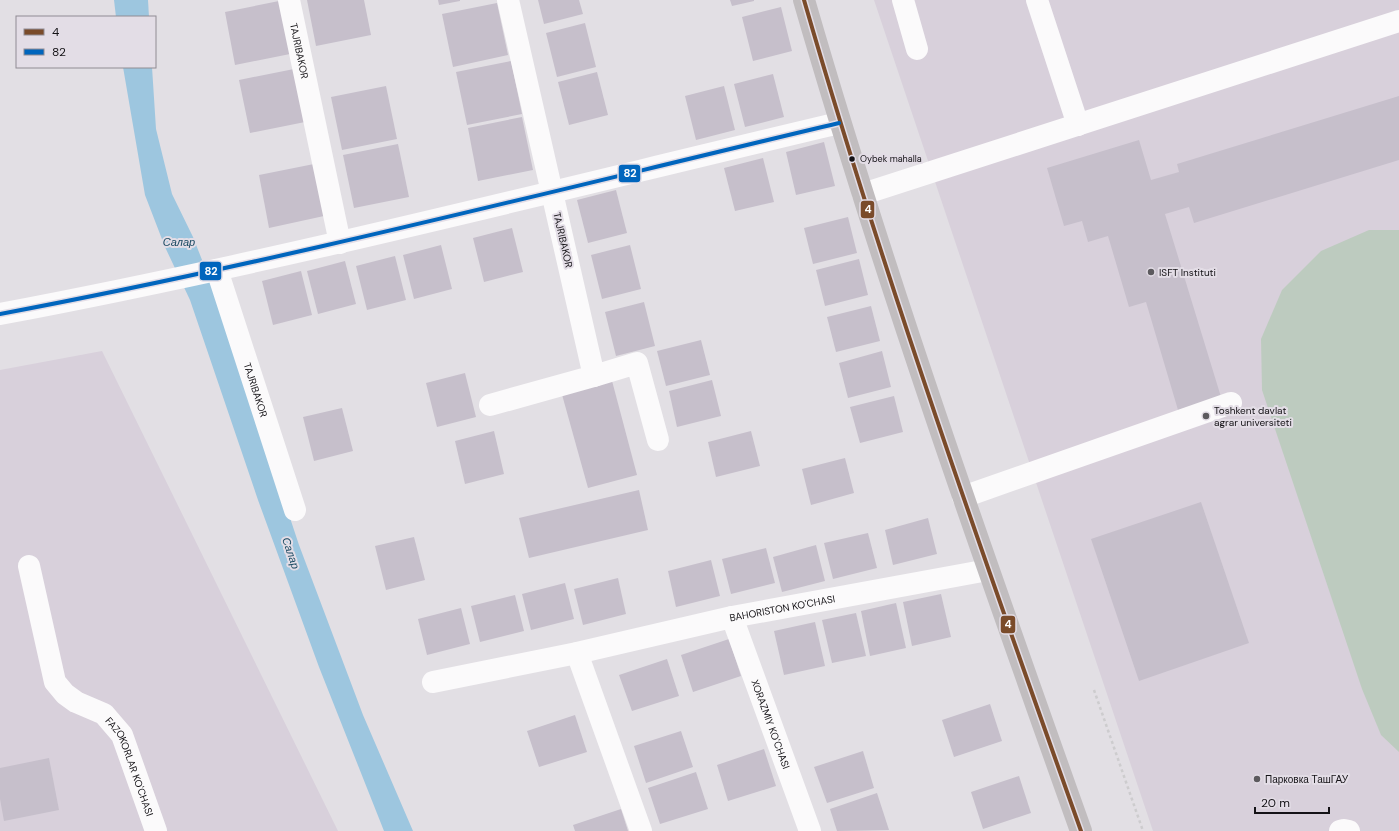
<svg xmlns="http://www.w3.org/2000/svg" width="1399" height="831" font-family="'DM Sans',sans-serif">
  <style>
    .built { fill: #d8d0db }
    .green { fill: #bdcbbf }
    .water { fill: #9dc6df }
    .building { fill: #c6bfcb }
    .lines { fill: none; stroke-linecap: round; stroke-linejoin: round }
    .path { stroke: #cdccce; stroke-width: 2.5; stroke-dasharray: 3 3; stroke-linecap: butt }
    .minor { stroke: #fbfafb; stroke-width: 22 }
    .major { stroke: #c1bdbf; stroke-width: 22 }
    .bus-1-casing { stroke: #e3dde6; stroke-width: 7 }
    .bus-2-casing { stroke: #e3dde6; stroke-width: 7 }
    .bus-1 { stroke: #7a4b2a; stroke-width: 4 }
    .bus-2 { stroke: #0065bd; stroke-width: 4 }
    .bus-dot { fill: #141216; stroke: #e3dde6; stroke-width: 1.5 }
    .poi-dot { fill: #5c5a5e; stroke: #e3dde6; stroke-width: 1.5 }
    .labels { text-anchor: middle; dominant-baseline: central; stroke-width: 4; stroke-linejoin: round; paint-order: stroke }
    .bus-label { font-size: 9px; fill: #141216; stroke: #e3dde6; text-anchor: start }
    .street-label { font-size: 10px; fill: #141216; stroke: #e3dde6 }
    .poi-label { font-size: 10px; fill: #141216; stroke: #e3dde6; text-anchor: start }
    .water-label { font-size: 11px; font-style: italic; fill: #184860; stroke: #e3dde6 }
    .line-badge { stroke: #e3dde6; stroke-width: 1.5 }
    .badge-label { font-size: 11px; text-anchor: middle; font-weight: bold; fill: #fff }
  </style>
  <rect width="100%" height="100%" fill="#e2dfe4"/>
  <g class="built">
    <path d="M874,0h525v831h-246z"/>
    <path d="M102,351l236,480h-338v-461z"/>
  </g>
  <path class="green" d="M1369,230h30v522l-18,-17 -19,-46 -100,-299 -1,-51 21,-49 39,-39z"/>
  <g class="water">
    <path d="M114,0h34l1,17h-33z"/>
    <path d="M123,67h29l4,62 16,65 21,43 24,61 82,247 64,170 50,116h-29l-65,-164 -61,-167 -68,-200 -25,-53 -20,-52z"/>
  </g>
  <g class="building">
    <path d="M307,0h57l7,35 -55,11z"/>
    <path d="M438,0h22v1l-21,4z"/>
    <path d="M538,0h41l4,14 -39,10z"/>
    <path d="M730,0h24v1l-22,5z"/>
    <path d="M279,1l11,53 -55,11 -10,-53z"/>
    <path d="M497,3l11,52 -55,12 -11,-53z"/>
    <path d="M781,7l11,44 -39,10 -11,-44z"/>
    <path d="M585,23l11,44 -39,10 -11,-44z"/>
    <path d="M511,61l11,53 -55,11 -11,-53z"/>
    <path d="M294,69l11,53 -55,11 -11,-53z"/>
    <path d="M597,72l11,43 -39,10 -11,-43z"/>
    <path d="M773,74l11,43 -39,10 -11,-43z"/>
    <path d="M386,86l11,53 -55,11 -11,-53z"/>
    <path d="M724,86l11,44 -39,10 -11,-44z"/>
    <path d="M1399,96v64l-205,63 -5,-16 -24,7 56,183 -43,13 -32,-108 -17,5 -21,-71 -20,6 -6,-21 -18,5 -17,-58 92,-28 12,40 28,-8 -2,-8z"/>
    <path d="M522,117l11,53 -55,11 -10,-53z"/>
    <path d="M824,142l11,44 -39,9 -10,-43z"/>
    <path d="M398,144l11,53 -55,11 -11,-53z"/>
    <path d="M763,158l11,44 -39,9 -11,-43z"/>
    <path d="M314,164l10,52 -55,12 -10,-53z"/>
    <path d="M616,190l11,43 -39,10 -11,-43z"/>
    <path d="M848,217l9,36 -44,11 -9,-36z"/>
    <path d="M512,228l11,44 -39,10 -11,-44z"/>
    <path d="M441,245l11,44 -38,10 -11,-44z"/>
    <path d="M630,245l11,44 -39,10 -11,-44z"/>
    <path d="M395,256l11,44 -39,10 -11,-44z"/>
    <path d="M859,259l9,36 -43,11 -9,-36z"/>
    <path d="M345,261l11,43 -38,10 -11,-43z"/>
    <path d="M301,271l11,44 -39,10 -11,-44z"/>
    <path d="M644,302l11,44 -39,10 -11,-44z"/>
    <path d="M871,306l9,35 -44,11 -9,-35z"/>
    <path d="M701,340l9,35 -44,11 -9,-35z"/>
    <path d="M882,351l9,36 -43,11 -9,-35z"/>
    <path d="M465,373l11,44 -39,10 -11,-44z"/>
    <path d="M611,377l26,98 -49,13 -27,-97z"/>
    <path d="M712,380l9,36 -44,11 -8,-36z"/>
    <path d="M894,396l9,36 -43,11 -10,-36z"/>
    <path d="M342,408l11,43 -39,10 -11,-44z"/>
    <path d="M494,431l10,43 -39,10 -10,-43z"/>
    <path d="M751,431l9,35 -44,11 -8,-35z"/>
    <path d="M845,458l9,35 -43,12 -9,-36z"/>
    <path d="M639,490l9,40 -119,28 -10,-40z"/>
    <path d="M1201,502l48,141 -110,38 -48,-142z"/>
    <path d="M928,518l9,36 -44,11 -8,-35z"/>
    <path d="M868,533l9,35 -44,11 -9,-36z"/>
    <path d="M414,537l11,43 -39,10 -11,-44z"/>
    <path d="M816,545l9,36 -43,11 -9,-35z"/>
    <path d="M766,548l9,35 -44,11 -9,-35z"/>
    <path d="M711,560l9,36 -44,11 -8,-36z"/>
    <path d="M618,578l8,36 -43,11 -9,-36z"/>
    <path d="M565,583l9,36 -43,11 -9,-36z"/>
    <path d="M941,594l10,43 -39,9 -9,-44z"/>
    <path d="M515,595l9,36 -44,11 -9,-36z"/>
    <path d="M896,603l10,45 -36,8 -9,-45z"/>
    <path d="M461,608l9,36 -43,11 -9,-36z"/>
    <path d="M856,613l10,43 -34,7 -10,-43z"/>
    <path d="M815,622l10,44 -41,9 -10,-44z"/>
    <path d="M729,639l12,37 -48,16 -12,-37z"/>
    <path d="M667,659l12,37 -47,15 -13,-36z"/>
    <path d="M990,704l12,37 -48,16 -12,-37z"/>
    <path d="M575,715l12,37 -48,15 -12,-36z"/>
    <path d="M681,731l12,36 -47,16 -12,-37z"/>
    <path d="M764,749l12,37 -48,15 -11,-36z"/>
    <path d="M863,751l11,37 -47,15 -13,-36z"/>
    <path d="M49,758l10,52 -55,11 -4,-22v-31z"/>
    <path d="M696,772l12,37 -48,15 -12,-36z"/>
    <path d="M1019,776l12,37 -48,16 -12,-37z"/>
    <path d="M877,793l12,37 -52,1 -7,-22z"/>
    <path d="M621,809l7,22h-53l-2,-6z"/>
  </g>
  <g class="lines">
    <path class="path" d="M1094,690l49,141"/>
    <g class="minor">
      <path id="s1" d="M289,0l51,243"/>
      <path d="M903,0l14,49"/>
      <path d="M1037,0l41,125"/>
      <path d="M863,194l536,-173"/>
      <path id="s2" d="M217,270l78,240"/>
      <path d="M0,314c282,-53 560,-125 839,-191"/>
      <path d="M594,376l43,-13 21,77"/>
      <path d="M490,405l104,-29 -86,-376"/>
      <path d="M963,497l268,-94"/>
      <path id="s3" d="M29,566l26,116 10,12 11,8 28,12 18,21 34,96"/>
      <path id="s4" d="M732,617l78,214"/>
      <path d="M577,653l64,178"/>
      <path id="s5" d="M433,682l144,-29 155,-36 256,-47"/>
      <path d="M1340,831l4,-1 5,1"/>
    </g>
    <path class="major" d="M804,0c81,280 179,556 277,831"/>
    <defs>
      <path id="bus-1" d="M804,0c81,280 179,556 277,831"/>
      <path id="bus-2" d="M0,314c282,-53 560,-125 839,-191"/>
    </defs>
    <use href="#bus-1" class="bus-1-casing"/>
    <use href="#bus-2" class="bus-2-casing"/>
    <use href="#bus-1" class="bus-1"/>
    <use href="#bus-2" class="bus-2"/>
  </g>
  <circle class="bus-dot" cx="852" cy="159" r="3.5"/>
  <g class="poi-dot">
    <circle cx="1151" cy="272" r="4"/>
    <circle cx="1206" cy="416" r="4"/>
    <circle cx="1257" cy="779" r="4"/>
  </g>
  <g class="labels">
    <g class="bus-label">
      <text x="860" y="159">Oybek mahalla</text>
    </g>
    <g class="street-label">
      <text stroke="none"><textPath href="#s1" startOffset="52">TAJRIBAKOR</textPath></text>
      <text transform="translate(563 240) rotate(77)">TAJRIBAKOR</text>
      <text stroke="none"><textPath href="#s2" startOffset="126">TAJRIBAKOR</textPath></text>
      <text stroke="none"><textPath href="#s5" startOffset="357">BAHORISTON KO'CHASI</textPath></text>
      <text stroke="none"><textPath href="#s4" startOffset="114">XORAZMIY KO'CHASI</textPath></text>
      <text stroke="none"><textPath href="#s3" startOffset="238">FAZOKORLAR KO'CHASI</textPath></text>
    </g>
    <g class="poi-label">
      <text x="1159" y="272">ISFT Instituti</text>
      <text x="1214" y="410">Toshkent davlat<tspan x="1214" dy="12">agrar universiteti</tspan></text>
      <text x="1265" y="779">Парковка ТашГАУ</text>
    </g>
    <g class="water-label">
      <text x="179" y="242">Салар</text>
      <text transform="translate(291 553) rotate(71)">Салар</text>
    </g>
  </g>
  <g class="line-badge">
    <rect x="618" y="164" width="23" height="19" rx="4" fill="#0065bd"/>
    <rect x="860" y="200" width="15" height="19" rx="4" fill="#7a4b2a"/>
    <rect x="199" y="261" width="23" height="20" rx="4" fill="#0065bd"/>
    <rect x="1000" y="615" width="16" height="19" rx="4" fill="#7a4b2a"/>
  </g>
  <g class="badge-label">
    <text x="630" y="177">82</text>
    <text x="868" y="213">4</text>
    <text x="211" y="275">82</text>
    <text x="1008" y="628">4</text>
  </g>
  <rect x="16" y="16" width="140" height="52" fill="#e3dde6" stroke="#908c93"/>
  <rect x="24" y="29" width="20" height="6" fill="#7a4b2a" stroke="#908c93"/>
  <text x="52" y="36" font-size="12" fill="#141216">4</text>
  <rect x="24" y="49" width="20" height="6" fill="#0065bd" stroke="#908c93"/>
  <text x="52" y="56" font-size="12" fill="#141216">82</text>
  <path d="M1255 807v6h74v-6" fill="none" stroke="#141216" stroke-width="2"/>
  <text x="1261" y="807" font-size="12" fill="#141216" stroke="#e3dde6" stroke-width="3" paint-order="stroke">20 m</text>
</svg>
